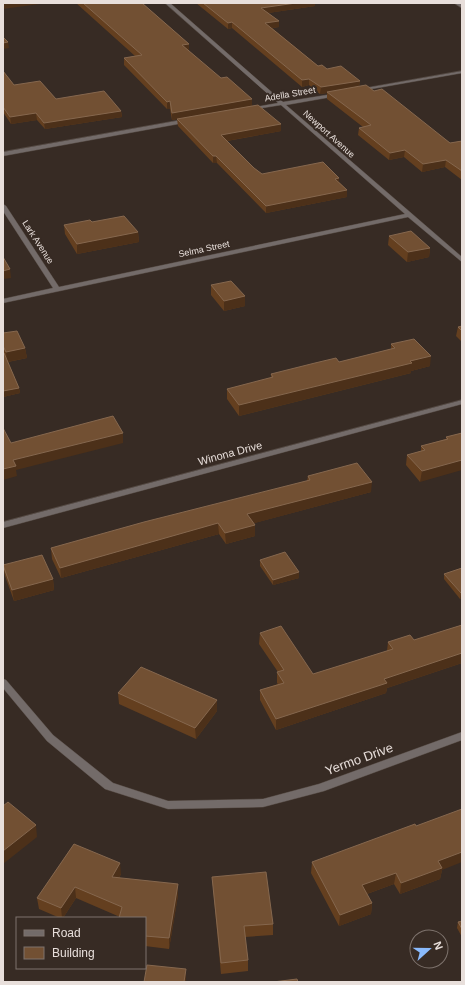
<svg xmlns="http://www.w3.org/2000/svg" width="465" height="985" font-family="Helvetica,sans-serif">
  <style>
    .lines { fill: none; stroke-linecap: round; stroke-linejoin: round }
    .street-casing { stroke: #534841; stroke-width: 1 }
    .street { fill: #736b69; fill-rule: evenodd }
    .wall { fill: #643f1f }
    .shaded-wall { fill: #4c3019 }
    .building { fill: #725033; stroke: #85674e }
    .labels { text-anchor: middle; dominant-baseline: central; stroke-width: 4; stroke-linejoin: round; paint-order: stroke }
    .far-street-label { font-size: 9px; fill: #e8dfdb; stroke: #372b24 }
    .street-label { font-size: 11px; fill: #e8dfdb; stroke: #372b24 }
    .near-street-label { font-size: 13px; fill: #e8dfdb; stroke: #372b24 }
  </style>
  <rect width="100%" height="100%" fill="#372b24"/>
  <g class="lines">
    <defs>
      <g id="street">
        <path d="M165,3h5l113,99 56,-9 1,1 -3,2 -51,9 176,152v5l-54,-45 -405,86v-4l50,-11 -50,-77v-7l3,2 53,81 346,-73 -124,-109 -31,5v-2l28,-5z"/>
        <path d="M454,3h5l3,2v3z"/>
        <path d="M462,71v2l-102,18 -2,-1 2,-1z"/>
        <path d="M187,119l2,1v2l-186,34v-4z"/>
        <path d="M462,400v4l-459,124v-6z"/>
        <path d="M3,679l3,1 47,55 60,48 55,18 95,-2 56,-15 143,-52v8l-138,51 -61,16 -95,2 -63,-20 -58,-48 -44,-53z"/>
      </g>
    </defs>
    <use href="#street" class="street-casing"/>
    <use href="#street" class="street"/>
  </g>
  <g class="wall">
    <path d="M76,3h66l47,41v7l92,80 -54,10 27,27 8,6 77,8 8,8v7l-81,16 -49,-50h-4l-35,-37 -1,-7 -5,1 -2,-11h-3l-43,-44v-7l11,-2z"/>
    <path d="M196,3h119v3l-47,7 11,8v6l-7,1 46,38 42,15 -1,5 15,5 76,52 12,-2v39l-17,-13 -23,5 -18,-15 -15,3 -31,-25 1,-7 4,-1 -36,-28v-6l-7,1 -11,-9 -7,2 -70,-59 -4,1z"/>
    <path d="M3,71l11,14 42,14 65,12 1,6 -77,12 -8,-9 -26,4 -8,-12z"/>
    <path d="M64,225l74,7 1,10 -62,12 -12,-20z"/>
    <path d="M389,236l41,12 -1,9 -22,5 -19,-17z"/>
    <path d="M211,285l34,11v10l-21,5 -13,-16z"/>
    <path d="M462,326v16l-6,-6 2,-9z"/>
    <path d="M3,333l22,15 2,10 -19,4 11,26 1,5 -17,4z"/>
    <path d="M391,344l39,22 -19,5v2l-172,43 -12,-17v-10l44,-11v-4l68,-12 52,-13z"/>
    <path d="M462,433l-42,49 -14,-17 1,-10 14,-4v-5l25,-7v-2z"/>
    <path d="M308,476l63,16 -117,31 1,2v11l-29,8 -7,-10 -158,44 -9,-19 -1,-11 256,-67z"/>
    <path d="M260,560l39,12v6l-26,7 -13,-19z"/>
    <path d="M3,565l50,14 1,11 -40,11 -9,-25z"/>
    <path d="M462,568v30l-2,1 -16,-20v-5z"/>
    <path d="M462,625v38l-75,25 -1,5 -110,37 -16,-30v-10l18,-6 -1,-1v-11h1l-19,-28 1,-11 53,41 74,-23 1,-9 26,-2z"/>
    <path d="M118,693l99,18 -21,28 -77,-35z"/>
    <path d="M74,844l47,30 -2,4 59,17 -9,54 -24,-3v-28l-25,-1 -44,-19 -13,20h-3l-21,-9 -2,-11z"/>
    <path d="M312,862l130,8 -2,9 -40,15 -6,-10 -27,10 5,9 -1,11 -32,12 -28,-53z"/>
    <path d="M212,877l61,47v11l-28,2 3,23v11l-27,3 -8,-86z"/>
    <path d="M462,921v16l-5,-9 1,-6z"/>
  </g>
  <g class="shaded-wall">
    <path d="M3,3h44l-44,6z"/>
    <path d="M296,3h19v3l-54,8v-6z"/>
    <path d="M279,21v6l-14,2v-6z"/>
    <path d="M232,22v6l-4,1v-6z"/>
    <path d="M8,42l1,6 -6,1v-6z"/>
    <path d="M189,44v7l-7,-6z"/>
    <path d="M309,79v6l-7,2v-7z"/>
    <path d="M360,81l-1,6 -32,5v1l-7,1 1,-7z"/>
    <path d="M252,99v7l-80,14v-7z"/>
    <path d="M170,101v8h-3v-7z"/>
    <path d="M121,111l1,6 -77,12 -1,-6z"/>
    <path d="M36,113l1,7 -26,4 -1,-7z"/>
    <path d="M281,124v7l-60,11v-7z"/>
    <path d="M405,150l-1,7 -15,3 1,-7z"/>
    <path d="M213,156h3l1,7h-4z"/>
    <path d="M446,160l-1,7 -23,5 1,-8z"/>
    <path d="M339,178v7l-4,-6z"/>
    <path d="M347,190v7l-81,16v-7z"/>
    <path d="M138,232l1,10 -62,12v-10z"/>
    <path d="M430,248l-1,9 -22,5 1,-10z"/>
    <path d="M10,269l1,9 -8,1v-8z"/>
    <path d="M245,296v10l-21,5v-10z"/>
    <path d="M25,348l2,10 -20,4 -1,-10z"/>
    <path d="M431,356l-1,10 -19,5v2l-172,43v-11z"/>
    <path d="M19,388l1,5 -17,4v-6z"/>
    <path d="M123,433v10l-107,27 1,6 -14,4v-11l10,-9z"/>
    <path d="M462,460v10l-42,12 2,-11z"/>
    <path d="M372,482l-1,10 -124,33v-11z"/>
    <path d="M218,523l1,11 -158,44 -1,-10z"/>
    <path d="M255,525v11l-29,8 -1,-11z"/>
    <path d="M299,572v6l-26,7v-5z"/>
    <path d="M53,579l1,11 -40,11 -2,-11z"/>
    <path d="M462,592v6l-2,1 1,-6z"/>
    <path d="M462,653v10l-75,25 -1,5 -110,37v-11l108,-40z"/>
    <path d="M217,700v11l-21,28 -1,-11z"/>
    <path d="M36,825l1,12 -34,27v-13z"/>
    <path d="M462,852v10l-20,8 -2,9 -40,15 1,-11 37,-22z"/>
    <path d="M120,863l1,11 -8,14 -1,-11z"/>
    <path d="M396,873l-2,11 -33,12 1,-11z"/>
    <path d="M178,884v11l-9,54v-11z"/>
    <path d="M75,887l1,11 -13,20h-1l-1,-10z"/>
    <path d="M3,897l1,5 -1,2z"/>
    <path d="M372,903l-1,11 -32,12 1,-11z"/>
    <path d="M186,969v13h-2z"/>
  </g>
  <g class="building">
    <path d="M83,3h59l47,41 -7,1 39,33 6,-1 25,22 -80,14 -2,-12 -3,1 -43,-44 18,-3z"/>
    <path d="M203,3h93l-35,5 18,13 -14,2 53,43 4,-1 5,4 14,-3 19,15 -39,6 -12,-8 -7,1 -70,-58 -4,1z"/>
    <path d="M3,37l5,5 -5,1z"/>
    <path d="M3,71l11,14 26,-4 16,18 48,-8 17,20 -77,12 -8,-10 -26,4 -7,-10z"/>
    <path d="M366,85l8,6 8,-2 68,54 12,-2v30l-16,-11 -23,4 -18,-14 -15,3 -31,-25 12,-3 -44,-33z"/>
    <path d="M258,105l23,19 -60,11 33,33 8,6 61,-12 16,16 -4,1 12,11 -81,16 -50,-50h-3l-36,-37z"/>
    <path d="M124,216l14,16 -61,12 -13,-19 26,-5 2,2z"/>
    <path d="M411,231l19,17 -22,4 -19,-16z"/>
    <path d="M3,257l7,12 -7,2z"/>
    <path d="M231,281l14,15 -21,5 -13,-16z"/>
    <path d="M462,326v5l-4,-4z"/>
    <path d="M17,331l8,17 -19,4 -3,-6v-13z"/>
    <path d="M414,339l17,17 -21,5 2,2 -173,42 -12,-16 46,-12 -2,-3 44,-11 21,-5 3,4 56,-14 -4,-4z"/>
    <path d="M3,353h1l15,35 -16,3z"/>
    <path d="M113,416l10,17 -110,27 3,6 -13,3v-41l8,15z"/>
    <path d="M462,433v27l-40,11 -15,-16 18,-5 -4,-4 27,-7 -2,-2z"/>
    <path d="M357,463l15,19 -125,32 8,11 -30,8 -7,-10 -158,45 -9,-20 93,-26 166,-42 -2,-4z"/>
    <path d="M285,552l14,20 -26,8 -13,-20z"/>
    <path d="M42,555l11,24 -41,11 -9,-25z"/>
    <path d="M462,568v24l-1,1 -17,-19z"/>
    <path d="M462,625v28l-78,26 3,4 -111,36 -16,-29 24,-7 -7,-11 7,-2 -24,-37 21,-7 32,48 80,-25 -5,-7 22,-7 4,5z"/>
    <path d="M141,667l76,33 -22,28 -77,-35z"/>
    <path d="M8,802l28,23 -33,26v-45z"/>
    <path d="M462,809v43l-24,9 4,7 -41,15 -5,-10 -34,12 10,18 -32,12 -28,-53 103,-38 1,2z"/>
    <path d="M74,844l46,19 -8,14 66,7 -9,54 -24,-2v-18h-26l3,-11 -47,-20 -14,21 -24,-10z"/>
    <path d="M266,872l7,52 -29,2 4,34 -27,3 -9,-86z"/>
    <path d="M462,921v8l-4,-7z"/>
    <path d="M147,965l39,4 -2,13h-40z"/>
    <path d="M297,979l1,3h-25z"/>
  </g>
  <g class="labels">
    <g class="far-street-label">
      <text transform="translate(290 94) rotate(-10)">Adella Street</text>
      <text transform="translate(329 134) rotate(42)">Newport Avenue</text>
      <text transform="translate(38 242) rotate(57)">Lark Avenue</text>
      <text transform="translate(204 249) rotate(-12)">Selma Street</text>
    </g>
    <g class="street-label">
      <text transform="translate(230 453) rotate(-15)">Winona Drive</text>
    </g>
    <g class="near-street-label">
      <text transform="translate(359 759) rotate(-20)">Yermo Drive</text>
    </g>
  </g>
  <rect width="465" height="985" fill="none" stroke="#e8dfdb" stroke-width="8"/>
  <rect x="16" y="917" width="130" height="52" fill="#372b24" stroke="#7e736d"/>
  <rect x="24" y="930" width="20" height="6" fill="#736b69" stroke="#7e736d"/>
  <text x="52" y="937" font-size="12" fill="#e8dfdb">Road</text>
  <rect x="24" y="947" width="20" height="12" fill="#725033" stroke="#7e736d"/>
  <text x="52" y="957" font-size="12" fill="#e8dfdb">Building</text>
  <g transform="translate(429 949) rotate(69)"><circle r="19" fill="#372b24" stroke="#7e736d"/>
  <path d="M0-3L7 15L0 10L-7 15Z" fill="#8abafc"/>
  <text y="-6" font-size="11" font-weight="bold" text-anchor="middle" fill="#e8dfdb">N</text>
  </g>
</svg>
